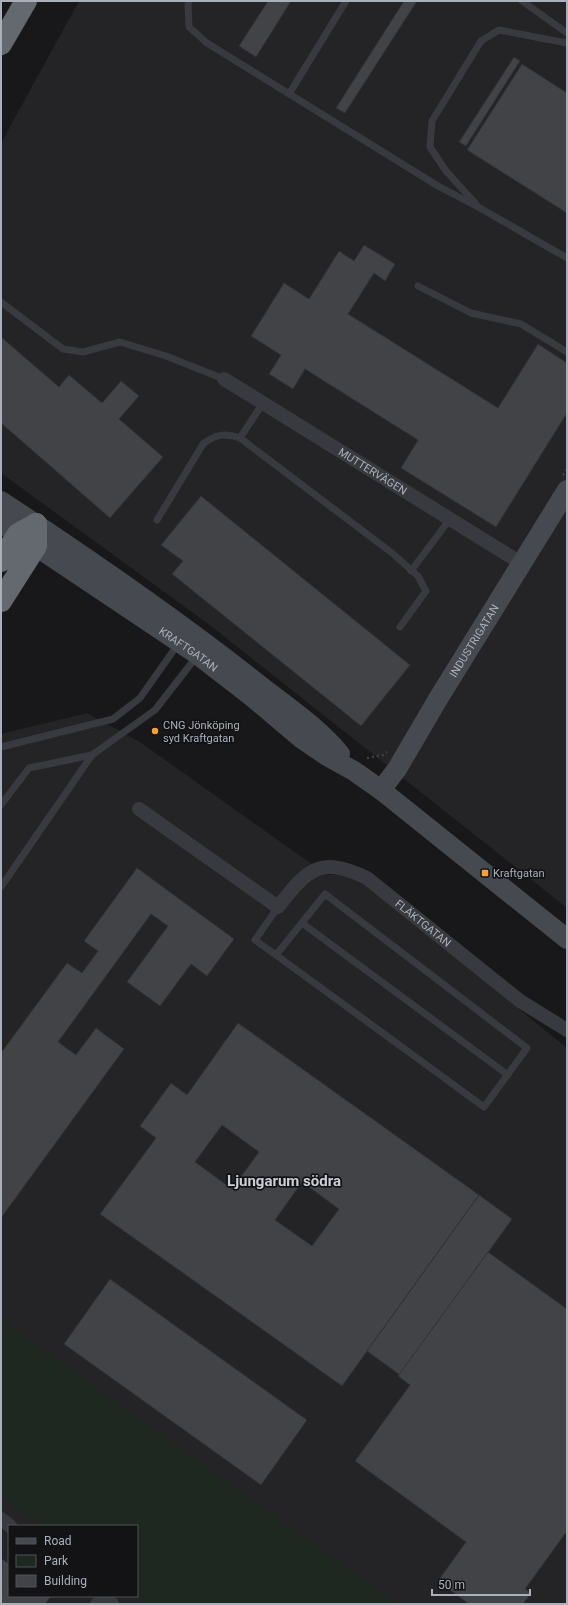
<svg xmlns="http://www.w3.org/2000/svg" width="568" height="1605" font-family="Roboto,sans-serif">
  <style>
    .built { fill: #242427; fill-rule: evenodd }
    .green { fill: #1f2820 }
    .building { fill: #424347; stroke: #323236; fill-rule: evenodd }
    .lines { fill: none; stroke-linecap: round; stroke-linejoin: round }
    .path { stroke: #3e4146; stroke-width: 2.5; stroke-dasharray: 2 3; stroke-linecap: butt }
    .lane { stroke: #393a3f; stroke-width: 7 }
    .street { stroke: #393a3f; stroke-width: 14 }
    .secondary { stroke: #46494f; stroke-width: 20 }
    .highway { stroke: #646970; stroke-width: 22 }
    .poi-dot { fill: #f7a132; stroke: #131315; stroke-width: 1.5 }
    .labels { text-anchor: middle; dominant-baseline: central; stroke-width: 3.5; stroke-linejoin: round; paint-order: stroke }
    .street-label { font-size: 11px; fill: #aab0ba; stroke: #131315 }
    .poi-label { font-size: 11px; fill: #aab0ba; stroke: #131315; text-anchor: start }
    .district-label { font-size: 15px; font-weight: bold; fill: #cbcfd6; stroke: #131315 }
  </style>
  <rect width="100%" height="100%" fill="#18181a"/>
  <g class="built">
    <path d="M79,1h488v907l-356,-282 -210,-153v-330z"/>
    <path d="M87,713l53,29 187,133h13l19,4 208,169v556h-566v-870zM9,1526h128v70h-128z"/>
  </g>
  <path class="green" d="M3,1321l394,283h-254l-10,-8h4v-70h-97l-39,-30v-172z"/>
  <g class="building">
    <path d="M268,1h23l-35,56 -17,-11z"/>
    <path d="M404,1h13l-72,112 -9,-5z"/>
    <path d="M514,57l6,4 -54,85 -7,-4z"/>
    <path d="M522,64l45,29v120l-100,-63z"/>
    <path d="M364,245l31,19 -10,17 -11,-8 -26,41 150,94 40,-64 29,19v50l-71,114 -95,-59 17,-28 -113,-71 -12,20 -24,-15 12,-19 -30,-19 33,-53 25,16 30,-48 15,10z"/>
    <path d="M1,337l58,50 10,-12 33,28 19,-22 18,15 -20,23 44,38 -53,61 -109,-95z"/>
    <path d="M201,496l209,169 -49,61 -189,-152 11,-13 -22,-16z"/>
    <path d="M137,868l97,71 -27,37 -16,-12 -31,42 -33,-24 41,-56 -17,-12 -93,128 18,13 20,-27 28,21 -123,169v-165l66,-90 15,10 16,-22 -14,-10z"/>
    <path d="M238,1023l241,172 -137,191 -242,-172 56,-76 -16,-12 31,-43 16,12zM222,1125l37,27 -27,37 -37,-27zM302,1182l37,27 -27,37 -37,-26z"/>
    <path d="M479,1195l33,24 -112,156 -33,-24z"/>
    <path d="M488,1252l79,57v222l-42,58 6,4 -8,11h-54l-31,-23 28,-39 -111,-81 55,-76 -12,-9z"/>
    <path d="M110,1279l197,141 -46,65 -197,-141z"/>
    <path d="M2,1559l7,5v32h42l-6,8h-44z"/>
  </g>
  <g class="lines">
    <g class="path">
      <path d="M563,475l4,-6"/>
      <path d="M367,758l16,-3 4,-3"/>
    </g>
    <g class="lane">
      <path d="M189,1l-1,4 1,22 18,16 231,143 42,22 87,50"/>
      <path d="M522,1l45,32"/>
      <path d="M289,94l57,-93"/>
      <path d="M476,204l-30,-33 -16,-24 2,-26 49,-80 18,-11 68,13"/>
      <path d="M418,286l53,27 50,11 46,28"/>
      <path d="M1,302l62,47 20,3 37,-10 46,14 58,23"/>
      <path d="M240,438l152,115 26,23 8,15 -26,36"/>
      <path d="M157,520l46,-76c13,-10 21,-11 37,-6l23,-35"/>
      <path d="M411,571l39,-52"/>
      <path d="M1,747l112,-28 27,-21 38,-54"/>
      <path d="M1,805l28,-37 63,-13 63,-45 42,-54"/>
      <path d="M1,887l91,-132"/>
      <path d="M302,923l206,152"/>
      <path d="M276,955l49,-61 202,154 -43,59 -208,-152 -21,-15 23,-33"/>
      <path d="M93,1604l6,-8"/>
    </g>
    <g class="street">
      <path id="s1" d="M224,379l297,184"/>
      <path id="s2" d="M139,809l139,98c29,-37 41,-52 89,-29l153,123 47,29"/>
      <path d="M1,1519l9,7"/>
      <path d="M101,1596l11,8"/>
    </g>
    <g class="secondary">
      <path d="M1,501c88,58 174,117 256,182 28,22 61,44 83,71"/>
      <path id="s3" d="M1,523l197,132 53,41 51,43 25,17 27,15 27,19 186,149"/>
      <path id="s4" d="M381,790l16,-21 41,-70 129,-209"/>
    </g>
    <g class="highway">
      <path d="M1,44l25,-43"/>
      <path d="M1,561l17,-27 18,-10"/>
      <path d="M1,601l35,-55v-22"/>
    </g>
  </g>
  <g class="poi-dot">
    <circle cx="155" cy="731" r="4"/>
    <rect x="481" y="869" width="8" height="8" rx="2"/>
  </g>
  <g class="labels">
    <g class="street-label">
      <text stroke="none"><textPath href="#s1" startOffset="175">MUTTERVÄGEN</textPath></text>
      <text stroke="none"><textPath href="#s4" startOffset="176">INDUSTRIGATAN</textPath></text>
      <text stroke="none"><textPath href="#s3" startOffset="226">KRAFTGATAN</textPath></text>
      <text stroke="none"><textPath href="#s2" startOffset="349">FLÄKTGATAN</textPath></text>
    </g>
    <g class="poi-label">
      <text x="163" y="725">CNG Jönköping<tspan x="163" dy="13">syd Kraftgatan</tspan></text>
      <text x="493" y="873">Kraftgatan</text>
    </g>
    <g class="district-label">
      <text x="284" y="1181">Ljungarum södra</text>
    </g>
  </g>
  <rect width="568" height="1605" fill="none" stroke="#aab0ba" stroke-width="4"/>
  <rect x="8" y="1525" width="130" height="72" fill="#131315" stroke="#4f5257"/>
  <rect x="16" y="1538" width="20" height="6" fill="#46494f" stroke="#4f5257"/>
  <text x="44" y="1545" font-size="12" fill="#aab0ba">Road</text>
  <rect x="16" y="1555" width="20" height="12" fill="#1f2820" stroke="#4f5257"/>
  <text x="44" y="1565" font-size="12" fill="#aab0ba">Park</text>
  <rect x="16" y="1575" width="20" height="12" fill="#424347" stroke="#4f5257"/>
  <text x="44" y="1585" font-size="12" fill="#aab0ba">Building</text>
  <path d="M432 1589v6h98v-6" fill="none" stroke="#aab0ba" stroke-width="2"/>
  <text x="438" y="1589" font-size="12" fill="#aab0ba" stroke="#131315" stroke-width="3" paint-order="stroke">50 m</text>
</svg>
